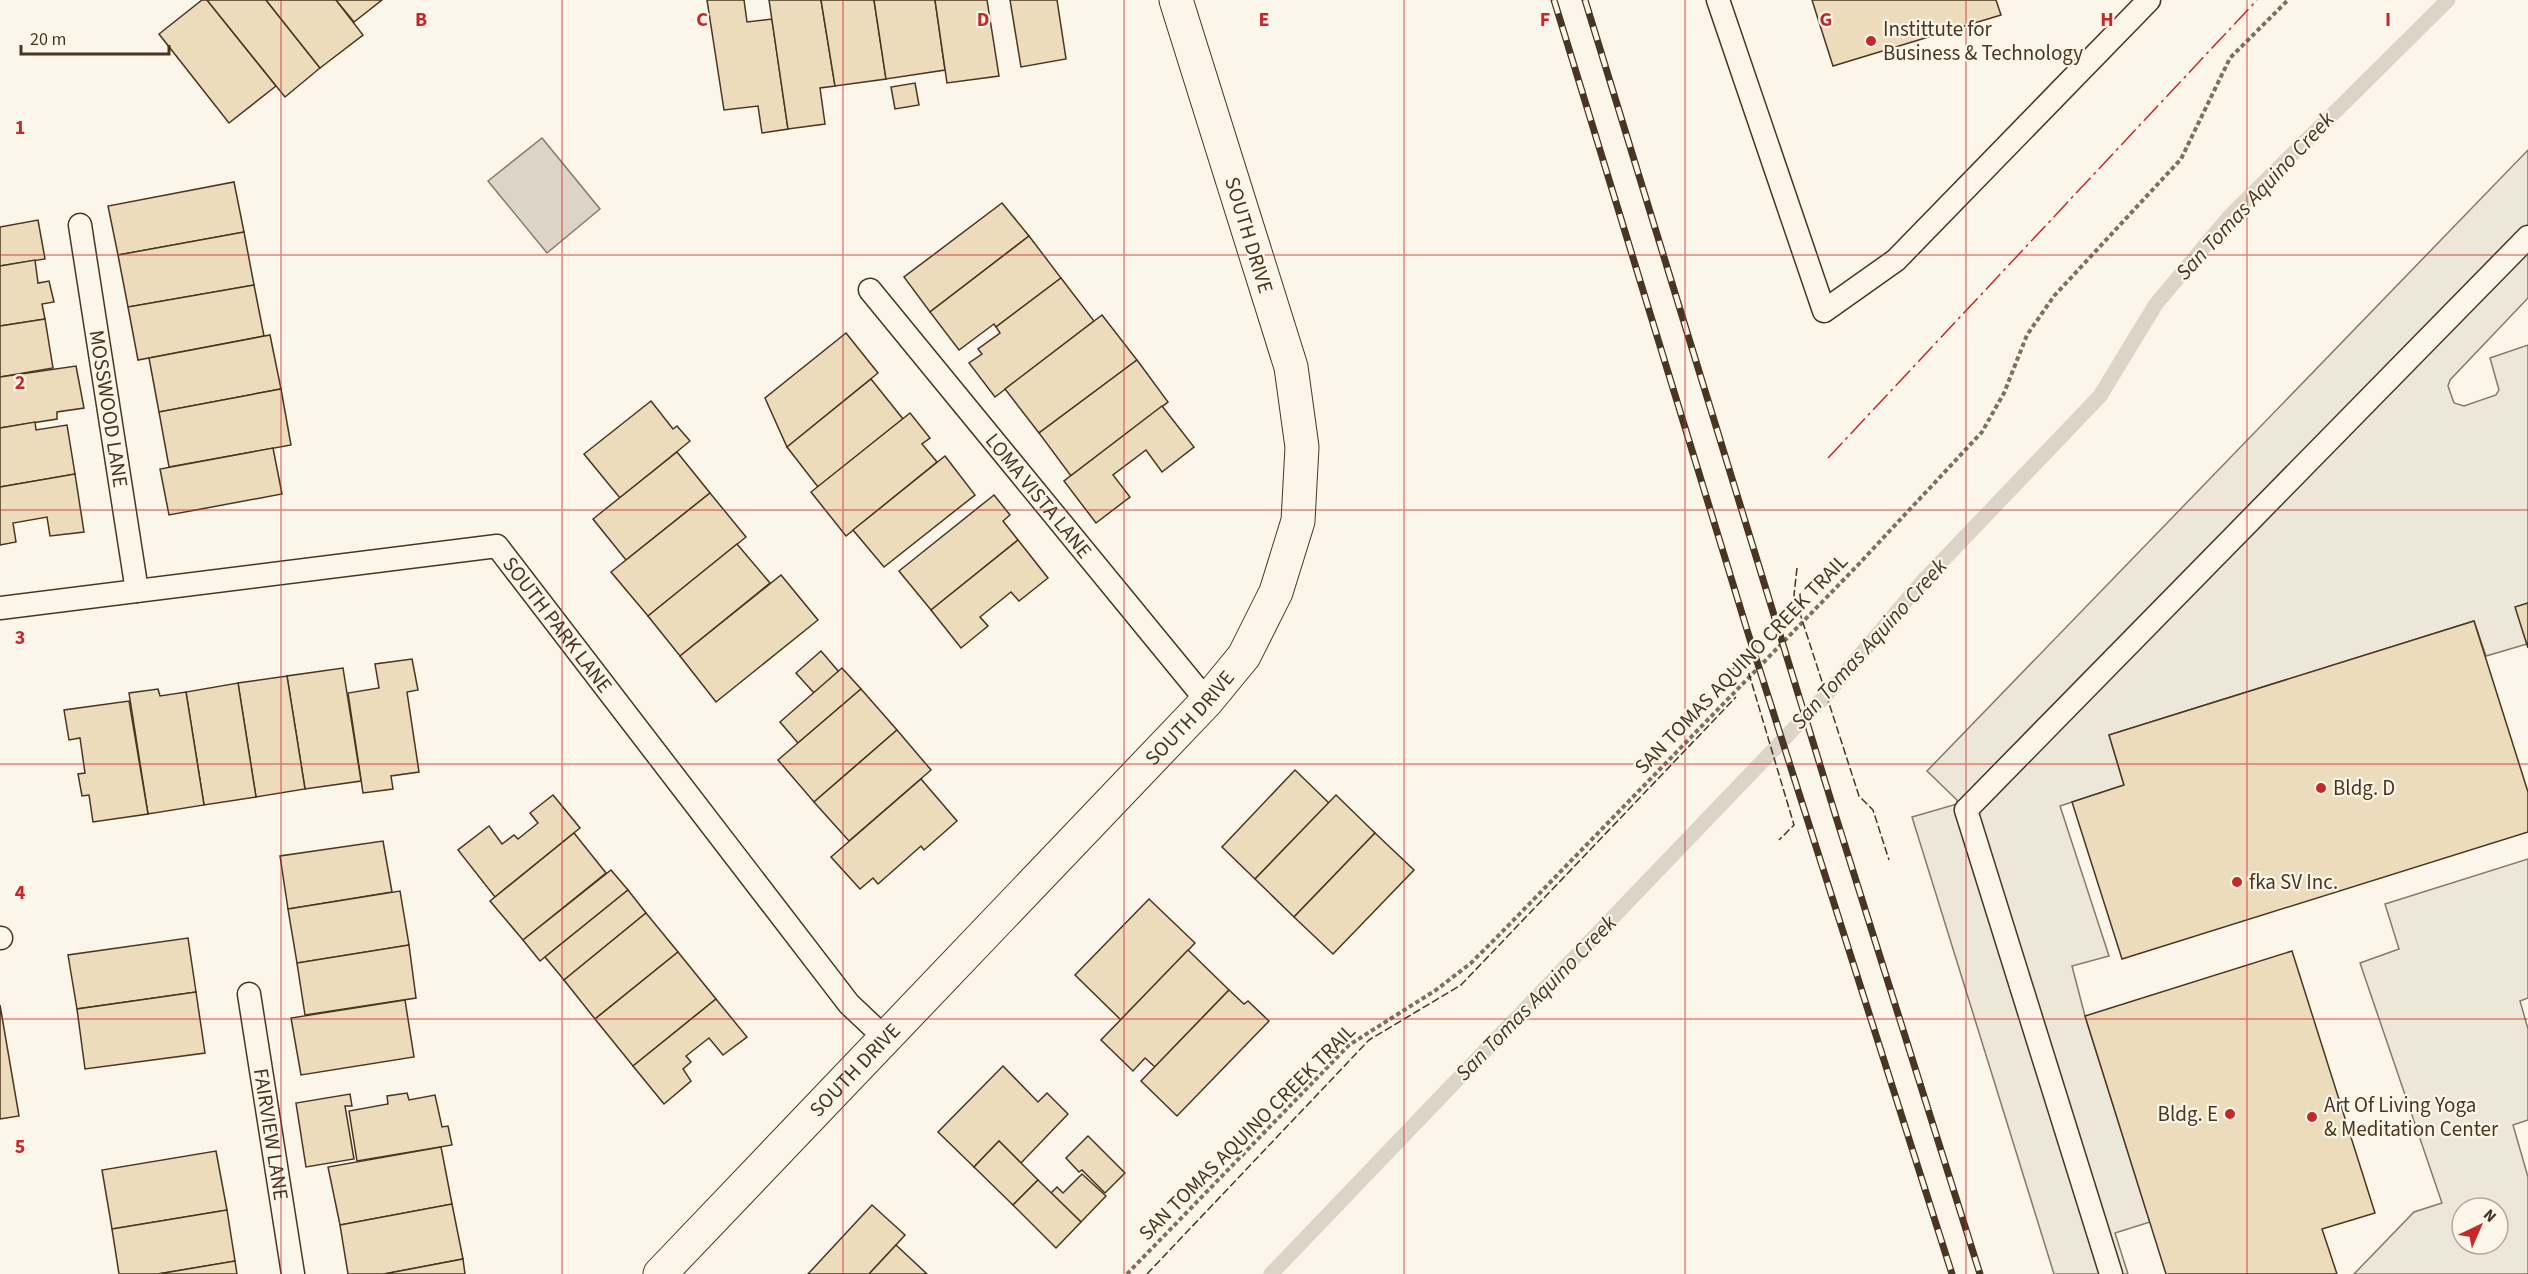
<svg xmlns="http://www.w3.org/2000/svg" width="2528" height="1274" font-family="'Source Sans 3',sans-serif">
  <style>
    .parking { fill: #ede7d9; stroke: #887966; stroke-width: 1.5; fill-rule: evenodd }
    .water { fill: #dcd4c6; stroke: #887966; stroke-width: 1.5 }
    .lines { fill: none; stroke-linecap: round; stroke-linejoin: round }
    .stream { stroke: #dcd4c6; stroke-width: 15 }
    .building { fill: #ecdcbc; stroke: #4a3520; stroke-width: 1.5 }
    .service-casing { stroke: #4a3520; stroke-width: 25 }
    .tertiary-casing { stroke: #4a3520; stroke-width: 35 }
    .path { stroke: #7f6f5c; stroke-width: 4; stroke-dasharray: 4.5 3; stroke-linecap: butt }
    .service { stroke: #fbf6e9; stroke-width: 22 }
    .tertiary { stroke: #fbf6e9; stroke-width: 33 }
    .rail-casing { stroke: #4a3520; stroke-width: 7 }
    .rail { stroke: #fbf6e9; stroke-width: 4.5; stroke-dasharray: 14; stroke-linecap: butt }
    .fence { stroke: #4a3520; stroke-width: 1.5; stroke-dasharray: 8 3; stroke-linecap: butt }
    .power { stroke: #c62828; stroke-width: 1.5; stroke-dasharray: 21 4.5 3 4.5; stroke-linecap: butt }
    .grid { fill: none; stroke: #c62828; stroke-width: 1.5; stroke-opacity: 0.55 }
    .poi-dot { fill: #c62828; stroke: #fbf6e9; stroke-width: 2 }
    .labels { text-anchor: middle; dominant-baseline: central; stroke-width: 4.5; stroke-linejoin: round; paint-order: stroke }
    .poi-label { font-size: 21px; fill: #4a3520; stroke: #fbf6e9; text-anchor: start }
    .street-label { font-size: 21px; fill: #4a3520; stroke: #fbf6e9 }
    .water-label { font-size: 22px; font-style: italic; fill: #4a3520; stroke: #fbf6e9 }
    .grid-label { font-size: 20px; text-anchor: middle; font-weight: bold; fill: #c62828; stroke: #fbf6e9; stroke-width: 4.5; stroke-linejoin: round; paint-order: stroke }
  </style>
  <rect width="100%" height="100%" fill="#fbf6e9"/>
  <g class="parking">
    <path d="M2528,150v148l-78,82 -2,6 6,17 10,3 32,-11 3,-5 -9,-32 38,-13v258l-12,4 11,37 -41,12 -12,-35 -365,114 15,50 -64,21 49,150 -37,10 13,50 65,206 -35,11 13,41h-74l-142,-457 45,-13v-4l-30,-29z"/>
    <path d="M2528,859v139l-8,3 8,28v91l-15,5 15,52v97h-174l60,-62 28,-9 -82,-240 39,-14 -14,-45zM2462,1208h36v36h-36z"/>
  </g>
  <path class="water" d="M542,138l58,71 -53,44 -59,-72z"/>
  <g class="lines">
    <path class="stream" d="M1271,1274l556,-580 95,-112 178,-186 56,-92 73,-87 219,-217"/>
  </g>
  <g class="building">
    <path d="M202,0h5l69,86 -47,37 -70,-89z"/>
    <path d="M207,0h59l54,68 -35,29z"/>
    <path d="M266,0h70l27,35 -43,33z"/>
    <path d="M336,0h46l-28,22z"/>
    <path d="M707,0h37l3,22 25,-3 16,110 -26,4 -4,-27 -34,4z"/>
    <path d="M769,0h52l14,86 -15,2 5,36 -37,5z"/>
    <path d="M821,0h53l12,79 -51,7z"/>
    <path d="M874,0h61l10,70 -59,9z"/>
    <path d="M935,0h52l12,76 -52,7z"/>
    <path d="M1010,0h47l9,59 -45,8z"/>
    <path d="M1812,0h184l5,15 -168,51z"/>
    <path d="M915,83l4,22 -24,4 -4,-22z"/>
    <path d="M234,182l10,50 -126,23 -10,-49z"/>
    <path d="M1002,203l27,33 -99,76 -26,-35z"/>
    <path d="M38,220l7,39 -45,7v-39z"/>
    <path d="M244,232l10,53 -126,22 -10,-52z"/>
    <path d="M1029,236l32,42 -65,49 -2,-3 -35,26 -29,-38z"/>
    <path d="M35,260l3,23 11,-2 5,21 -12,2 3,15 -45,7v-60z"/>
    <path d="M1061,278l33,43 -99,76 -26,-34 13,-9 -4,-5 22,-16 -4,-6z"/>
    <path d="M254,285l10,51 -126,24 -10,-53z"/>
    <path d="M1102,315l35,45 -98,73 -34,-44z"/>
    <path d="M45,319l8,49 -53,9v-51z"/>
    <path d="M846,333l32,40 -91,74 -22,-49z"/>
    <path d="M270,335l11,54 -122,23 -10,-54z"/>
    <path d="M1137,360l31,42 -97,74 -32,-43z"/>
    <path d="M76,366l8,42 -27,4v7l-57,9v-51z"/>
    <path d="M871,379l32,40 -85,68 -31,-40z"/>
    <path d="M281,389l10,56 -122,22 -10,-55z"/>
    <path d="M651,401l22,28 4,-3 13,15 -70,57 -36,-44z"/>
    <path d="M1162,406l32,41 -32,25 -16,-22 -33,25 17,22 -34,26 -32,-42z"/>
    <path d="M910,413l20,25 -8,6 15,18 -91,74 -35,-44z"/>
    <path d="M35,422l1,8 31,-5 8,49 -75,13v-59z"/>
    <path d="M273,448l9,46 -113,21 -9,-46z"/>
    <path d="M677,452l33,41 -84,67 -33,-41z"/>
    <path d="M945,456l30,39 -91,72 -31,-37z"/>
    <path d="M75,474l9,58 -34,4 -3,-19 -34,6 3,19 -16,3v-58z"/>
    <path d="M710,493l36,44 -98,79 -37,-44z"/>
    <path d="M994,495l16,20 -7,6 15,19 -87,70 -32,-39z"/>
    <path d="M1018,540l30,38 -29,23 -8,-9 -31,25 8,9 -27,22 -30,-38z"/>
    <path d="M737,544l33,39 -90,73 -32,-40z"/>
    <path d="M781,575l37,45 -102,82 -36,-46z"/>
    <path d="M2528,603v45l-13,-41z"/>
    <path d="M2474,621l54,171v40l-406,127 -50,-157 52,-17 -15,-50z"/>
    <path d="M821,651l18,21 -25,21 -18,-20z"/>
    <path d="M412,659l6,31 -11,2 12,80 -28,4 2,13 -30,4 -15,-100 31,-5 -4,-24z"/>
    <path d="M343,668l18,113 -56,8 -18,-113z"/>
    <path d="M842,668l19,21 -63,54 -18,-21z"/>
    <path d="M287,676l18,113 -49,8 -18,-114z"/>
    <path d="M238,683l18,114 -52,8 -18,-113z"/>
    <path d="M158,689l2,7 26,-4 18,113 -56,9 -19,-121z"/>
    <path d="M861,689l36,41 -83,72 -36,-42z"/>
    <path d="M129,701l19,113 -55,8 -4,-27 -7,1 -4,-22 7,-1 -5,-35 -11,2 -5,-30z"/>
    <path d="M897,730l34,40 -82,71 -35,-39z"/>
    <path d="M1295,770l34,33 -74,76 -33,-32z"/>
    <path d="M921,779l36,42 -33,29 -3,-4 -43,38 -5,-6 -13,11 -29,-32z"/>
    <path d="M553,795l27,33 -85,69 -37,-47 31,-24 13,18 12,-9 4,4 20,-16 -8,-10z"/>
    <path d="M1336,795l39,38 -81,84 -39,-38z"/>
    <path d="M574,833l32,40 -83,67 -33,-39z"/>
    <path d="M1375,833l39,37 -81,84 -39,-37z"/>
    <path d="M383,841l9,51 -104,17 -8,-53z"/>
    <path d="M611,870l17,20 -88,71 -17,-21z"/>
    <path d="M628,890l18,23 -82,67 -19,-23z"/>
    <path d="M400,891l9,54 -112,18 -9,-54z"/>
    <path d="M1149,899l46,44 -74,77 -46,-45z"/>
    <path d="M646,913l32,39 -83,67 -31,-39z"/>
    <path d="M188,938l8,54 -119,17 -9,-54z"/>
    <path d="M409,945l7,53 -111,17 -8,-52z"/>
    <path d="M1188,950l41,40 -74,77 -10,-9 -12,13 -32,-31z"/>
    <path d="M2292,951l83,262 -53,16 15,45h-171l-81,-258z"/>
    <path d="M678,952l38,47 -83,67 -38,-47z"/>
    <path d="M1229,990l15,14 4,-3 21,20 -92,95 -36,-35z"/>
    <path d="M196,992l9,61 -120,16 -8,-60z"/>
    <path d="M716,999l31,38 -24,18 -14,-17 -23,18 5,6 -8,7 8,12 -27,23 -31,-38z"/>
    <path d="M405,1000l9,57 -113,18 -10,-57z"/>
    <path d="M0,1005l19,111 -19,3z"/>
    <path d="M1003,1066l35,36 9,-9 21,21 -47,49 -22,-22 -25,26 -36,-35z"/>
    <path d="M407,1093l2,7 26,-5 7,32 6,-1 4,19 -95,16 -8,-50 39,-7 -1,-8z"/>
    <path d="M350,1094l2,12h-7l9,53 -48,8 -10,-64z"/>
    <path d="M1088,1136l37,37 -20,20 -23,-23 -3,2 -13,-14z"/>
    <path d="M999,1141l39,39 -25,25 -39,-38z"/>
    <path d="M441,1147l11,57 -112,21 -12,-58z"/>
    <path d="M216,1151l11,59 -115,19 -10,-59z"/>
    <path d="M1082,1174l24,22 -25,26 -30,-29 6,-6 6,6z"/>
    <path d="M1038,1180l43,42 -25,26 -43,-43z"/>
    <path d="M452,1204l11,55 -79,15h-36l-8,-49z"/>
    <path d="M872,1205l33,30 -9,10 -27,29h-61z"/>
    <path d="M227,1210l8,51 -77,13h-39l-7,-45z"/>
    <path d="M896,1245l31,29h-58z"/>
    <path d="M463,1259l2,15h-81z"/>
    <path d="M235,1261l2,13h-79z"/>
  </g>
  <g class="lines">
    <defs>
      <g id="service">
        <path d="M1718,0l106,311 72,-51 253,-260"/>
        <path id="s1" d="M80,225l57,366"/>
        <path id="s2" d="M870,290l337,411"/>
        <path id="s3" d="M0,608l497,-62 352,458 36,34"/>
        <path d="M0,938h1"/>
        <path id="s4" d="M249,994l44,280"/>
        <path d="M2111,1274l-145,-464 562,-573"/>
      </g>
      <g id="tertiary">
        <path id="s5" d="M660,1274l547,-573 37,-45 32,-64 22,-71 4,-74 -11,-80 -115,-367"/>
      </g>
    </defs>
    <use href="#service" class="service-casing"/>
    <use href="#tertiary" class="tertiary-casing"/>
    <path class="path" d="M1127,1274l222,-229 87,-55 35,-27 31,-31 354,-365 126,-135 22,-39 23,-58 27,-39 127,-137 49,-101 58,-58"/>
    <use href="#service" class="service"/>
    <use href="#tertiary" class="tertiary"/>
    <defs>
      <g id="rail">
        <path d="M1554,0l194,633 204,641"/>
        <path d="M1585,0l251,817 144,457"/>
      </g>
    </defs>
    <use href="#rail" class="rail-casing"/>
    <use href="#rail" class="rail"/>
    <g class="fence">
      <path d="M1797,568l-3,27 65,201 14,14 16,50"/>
      <path d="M1733,669l11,-12 50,168 -15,15"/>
      <path d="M1147,1274l222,-234 92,-55 275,-288"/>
    </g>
    <path class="power" d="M1828,458l429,-458"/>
  </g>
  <path class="grid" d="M281,0v1274M562,0v1274M843,0v1274M1124,0v1274M1404,0v1274M1685,0v1274M1966,0v1274M2247,0v1274M0,255h2528M0,510h2528M0,764h2528M0,1019h2528"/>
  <g class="poi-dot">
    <circle cx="1871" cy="41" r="6"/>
    <circle cx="2321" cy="788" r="6"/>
    <circle cx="2237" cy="882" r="6"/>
    <circle cx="2230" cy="1114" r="6"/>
    <circle cx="2312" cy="1117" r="6"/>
  </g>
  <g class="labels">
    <g class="poi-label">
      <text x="1883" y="29">Instittute for<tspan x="1883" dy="24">Business &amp; Technology</tspan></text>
      <text x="2333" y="788">Bldg. D</text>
      <text x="2249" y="882">fka SV Inc.</text>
      <text x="2324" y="1105">Art Of Living Yoga<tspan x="2324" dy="24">&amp; Meditation Center</tspan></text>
      <text x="2218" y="1114" text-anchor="end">Bldg. E</text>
    </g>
    <g class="street-label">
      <text transform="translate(1249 235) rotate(73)">SOUTH DRIVE</text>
      <text stroke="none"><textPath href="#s1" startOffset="186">MOSSWOOD LANE</textPath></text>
      <text stroke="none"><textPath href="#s2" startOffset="266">LOMA VISTA LANE</textPath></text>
      <text stroke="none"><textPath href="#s3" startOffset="600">SOUTH PARK LANE</textPath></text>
      <text transform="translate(1741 664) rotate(-46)">SAN TOMAS AQUINO CREEK TRAIL</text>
      <text stroke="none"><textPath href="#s5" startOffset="768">SOUTH DRIVE</textPath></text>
      <text stroke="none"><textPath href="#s5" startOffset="282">SOUTH DRIVE</textPath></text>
      <text transform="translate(1247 1132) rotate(-45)">SAN TOMAS AQUINO CREEK TRAIL</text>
      <text stroke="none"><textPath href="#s4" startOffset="142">FAIRVIEW LANE</textPath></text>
    </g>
    <g class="water-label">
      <text transform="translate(2255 196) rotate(-47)">San Tomas Aquino Creek</text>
      <text transform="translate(1869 644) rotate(-48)">San Tomas Aquino Creek</text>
      <text transform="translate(1536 998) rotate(-46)">San Tomas Aquino Creek</text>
    </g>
  </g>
  <g class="grid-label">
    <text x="421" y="26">B</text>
    <text x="702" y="26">C</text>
    <text x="983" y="26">D</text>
    <text x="1264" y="26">E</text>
    <text x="1545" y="26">F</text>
    <text x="1826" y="26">G</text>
    <text x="2107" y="26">H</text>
    <text x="2388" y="26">I</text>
    <text x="20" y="134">1</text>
    <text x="20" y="389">2</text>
    <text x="20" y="644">3</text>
    <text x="20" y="899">4</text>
    <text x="20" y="1153">5</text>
  </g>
  <g transform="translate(2480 1226) rotate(44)"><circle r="28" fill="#fbf6e9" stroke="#b4a999" stroke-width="1.5"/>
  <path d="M0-4.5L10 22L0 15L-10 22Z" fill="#c62828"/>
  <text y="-9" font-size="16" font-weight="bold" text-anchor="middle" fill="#4a3520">N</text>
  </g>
  <path d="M21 45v9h148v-9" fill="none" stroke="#4a3520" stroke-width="3"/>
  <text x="30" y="45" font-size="18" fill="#4a3520" stroke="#fbf6e9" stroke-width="4.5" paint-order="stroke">20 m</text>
</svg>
